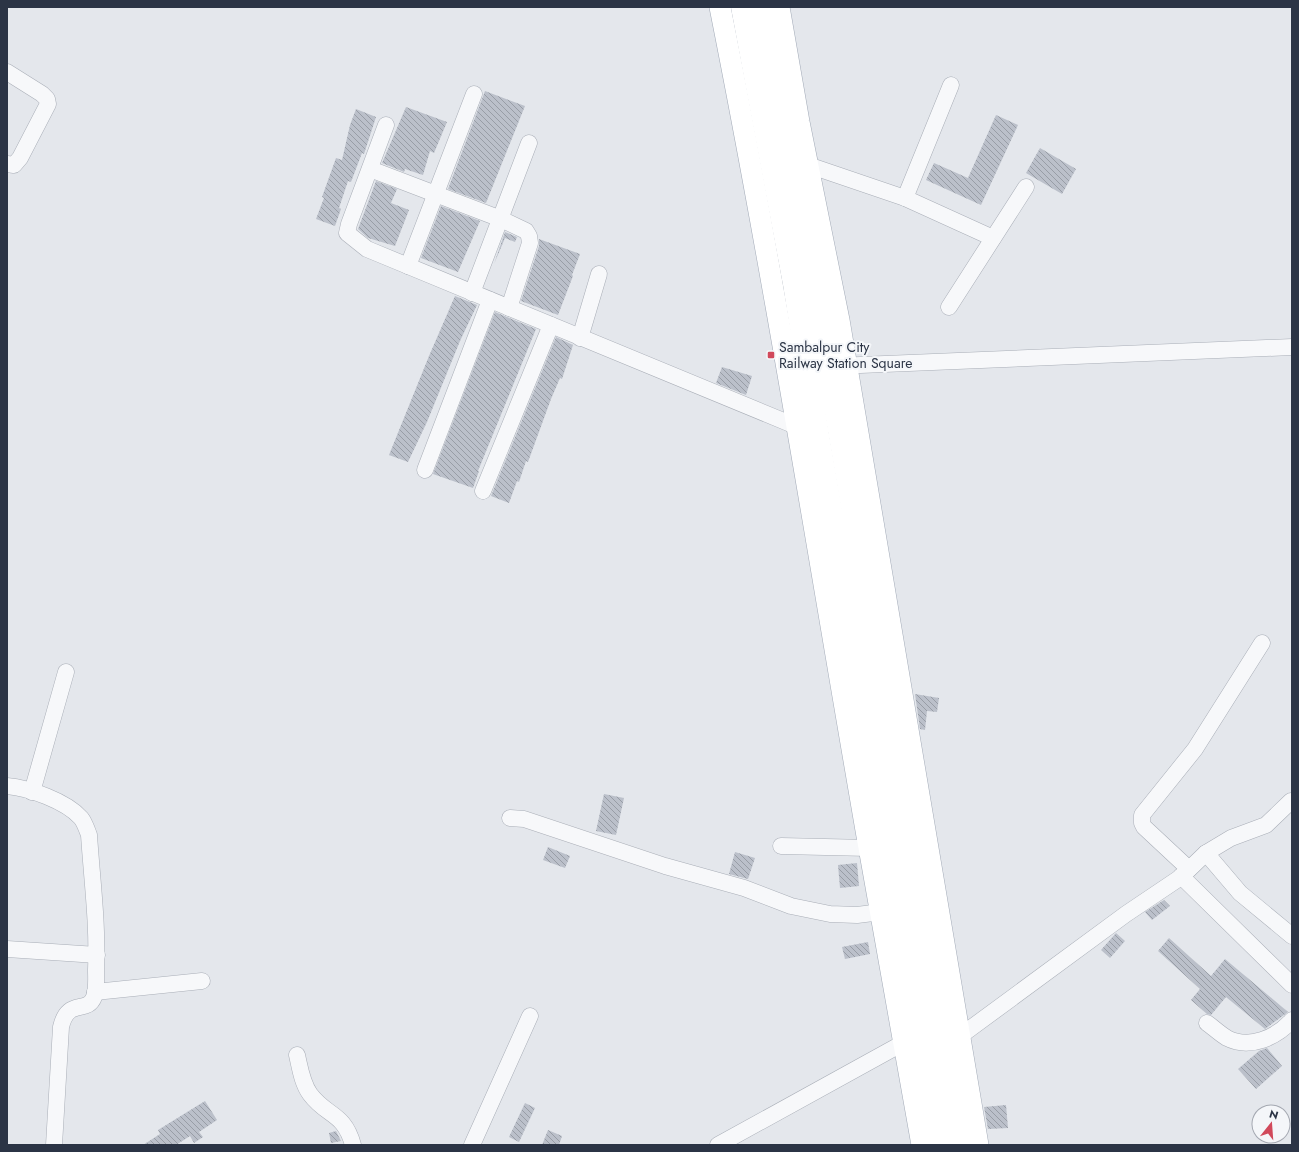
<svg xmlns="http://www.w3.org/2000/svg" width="1299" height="1152" font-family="Jost,sans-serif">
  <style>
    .building { fill: url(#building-back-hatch) }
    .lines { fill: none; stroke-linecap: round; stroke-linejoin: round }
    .minor-casing { stroke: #a9aeb7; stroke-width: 17 }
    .major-casing { stroke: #a3abb8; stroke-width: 22 }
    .highway-casing { stroke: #8b94a3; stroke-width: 23 }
    .minor { stroke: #f7f8fa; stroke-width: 16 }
    .major { stroke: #fff; stroke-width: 21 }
    .highway { stroke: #fff; stroke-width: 22 }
    .poi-dot { fill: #d1495b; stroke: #f4f6f9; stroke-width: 1.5 }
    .labels { text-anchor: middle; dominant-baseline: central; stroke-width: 4; stroke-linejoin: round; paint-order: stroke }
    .poi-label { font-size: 14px; fill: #2b3445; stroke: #f4f6f9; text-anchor: start }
  </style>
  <defs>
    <pattern id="building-back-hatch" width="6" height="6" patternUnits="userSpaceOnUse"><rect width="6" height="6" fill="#bbc0ca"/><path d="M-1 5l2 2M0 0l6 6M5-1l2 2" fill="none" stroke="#989da6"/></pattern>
  </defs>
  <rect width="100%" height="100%" fill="#e4e7ec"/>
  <g class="building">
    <path d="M485,91l40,15 -39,97 -38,-14z"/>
    <path d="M406,107l41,15 -13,31 -4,-2 -7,24 -18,-6 -1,3 -22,-9z"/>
    <path d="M356,109l20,8 -12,37 -2,-1 -11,29 -3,-1 -9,27 2,1 -6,17 -19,-7 8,-21 -2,-1 14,-39 6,2 8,-35z"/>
    <path d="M996,115l22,10 -37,80 -55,-25 8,-17 34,15z"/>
    <path d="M1040,148l36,21 -14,25 -36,-21z"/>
    <path d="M376,181l21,8 -6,14 18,7 -14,36 -27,-8 -10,-9z"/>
    <path d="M441,206l39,15 -22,51 -37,-14z"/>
    <path d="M505,232l12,5 -2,5 -10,-4 -11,26z"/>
    <path d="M539,239l41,15 -8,21 1,1 -15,39 -37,-14 18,-55z"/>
    <path d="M455,296l22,9 -17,36 -33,81 -19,40 -19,-7 40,-99z"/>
    <path d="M495,312l41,17 -58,142h1l-6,17 -40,-14z"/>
    <path d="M556,337l17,8 -11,34 -2,-1 -9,21 -23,63 -2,-1 -7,21 -2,-1 -8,22 -18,-7z"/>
    <path d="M722,367l30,9 -6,19 -30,-12z"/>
    <path d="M915,694l24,4 -2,14 -10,-1 -2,19 -5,-1z"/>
    <path d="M604,794l20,4 -8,37 -20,-4z"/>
    <path d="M548,847l22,9 -5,12 -22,-8z"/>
    <path d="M735,852l20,6 -7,21 -19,-5z"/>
    <path d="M857,863l2,23 -19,2 -2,-23z"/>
    <path d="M1164,900l6,6 -18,14 -7,-8z"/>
    <path d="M1116,933l9,8 -15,17 -9,-8z"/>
    <path d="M1169,938l42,38 14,-17 63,53 -23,17 -39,-32 -15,18 -4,-1 -16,-14 9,-11 -42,-38z"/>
    <path d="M868,942l2,12 -25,5 -3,-12z"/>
    <path d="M1267,1048l15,18 -26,23 -18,-20 21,-18z"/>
    <path d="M205,1101l12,19 -18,12 4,5 -9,6 -4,-7 -14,9h-33l17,-11 -2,-4z"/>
    <path d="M525,1103l10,5 -16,34 -10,-5z"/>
    <path d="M1006,1105l2,23 -20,1 -4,-22z"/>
    <path d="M548,1130l14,6 -3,9h-17z"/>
    <path d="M336,1131l5,10 -10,2 -2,-10z"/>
  </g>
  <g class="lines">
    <defs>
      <g id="minor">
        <path d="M7,72l35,22 5,5 1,5 -28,54 -6,7 -7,-1"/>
        <path d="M386,125l-37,99 -2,9 20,16 431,178"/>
        <path d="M808,165l97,33 88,40"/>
        <path d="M370,169l131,50 25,12 3,5 1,7 -21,65"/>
        <path d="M905,198l46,-113"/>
        <path d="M408,266l66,-172"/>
        <path d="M472,293l57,-150"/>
        <path d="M949,307l77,-120"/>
        <path d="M580,338l19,-64"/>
        <path d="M836,366l456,-19"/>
        <path d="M425,470l65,-170"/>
        <path d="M483,491l68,-166"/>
        <path d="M7,786c22,2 59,15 74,32 4,5 6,12 8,17 3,45 9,90 7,135 0,8 1,19 -2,27 -7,18 -26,0 -33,30l-7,118"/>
        <path d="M32,792l34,-120"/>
        <path d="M510,818l14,1 141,47 79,22 47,18 39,8 27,1 24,-3"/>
        <path d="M781,846l88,2"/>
        <path d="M1206,853l34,40 52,43"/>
        <path d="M1189,869l-45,-42 -2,-4v-8l53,-66 67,-106"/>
        <path d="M1181,876l111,109"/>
        <path d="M7,949l90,6"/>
        <path d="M95,992l107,-11"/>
        <path d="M1207,1023c7,5 13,11 20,15 23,12 50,-1 65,-18"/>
        <path d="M952,1042l174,-128 55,-37 25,-24 25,-15 35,-13 25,-24"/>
        <path d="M297,1055c3,13 5,28 13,39 17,23 34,18 43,51"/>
        <path d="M472,1145l58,-129"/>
        <path d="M718,1145l187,-103"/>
      </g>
      <g id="major">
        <path d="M720,7c55,275 99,553 147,829 18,103 37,206 55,309"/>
        <path d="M779,7l20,115 40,198 139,825"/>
      </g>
      <g id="highway">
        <path d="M742,7l52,277 24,151 123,710"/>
        <path d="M761,7l67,359 112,657 19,122"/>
      </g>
    </defs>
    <use href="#minor" class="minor-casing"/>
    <use href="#major" class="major-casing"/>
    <use href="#highway" class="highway-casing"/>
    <use href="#minor" class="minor"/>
    <use href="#major" class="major"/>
    <use href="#highway" class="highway"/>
  </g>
  <rect class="poi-dot" x="767" y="351" width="8" height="8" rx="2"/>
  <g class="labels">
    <g class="poi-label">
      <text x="779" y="347">Sambalpur City<tspan x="779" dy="16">Railway Station Square</tspan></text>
    </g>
  </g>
  <rect width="1299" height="1152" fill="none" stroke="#2b3445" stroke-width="16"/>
  <g transform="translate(1271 1124) rotate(17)"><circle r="19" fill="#f4f6f9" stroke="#a4a8b1"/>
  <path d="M0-3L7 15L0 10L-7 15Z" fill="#d1495b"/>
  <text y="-6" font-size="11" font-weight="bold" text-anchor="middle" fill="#2b3445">N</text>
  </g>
</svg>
